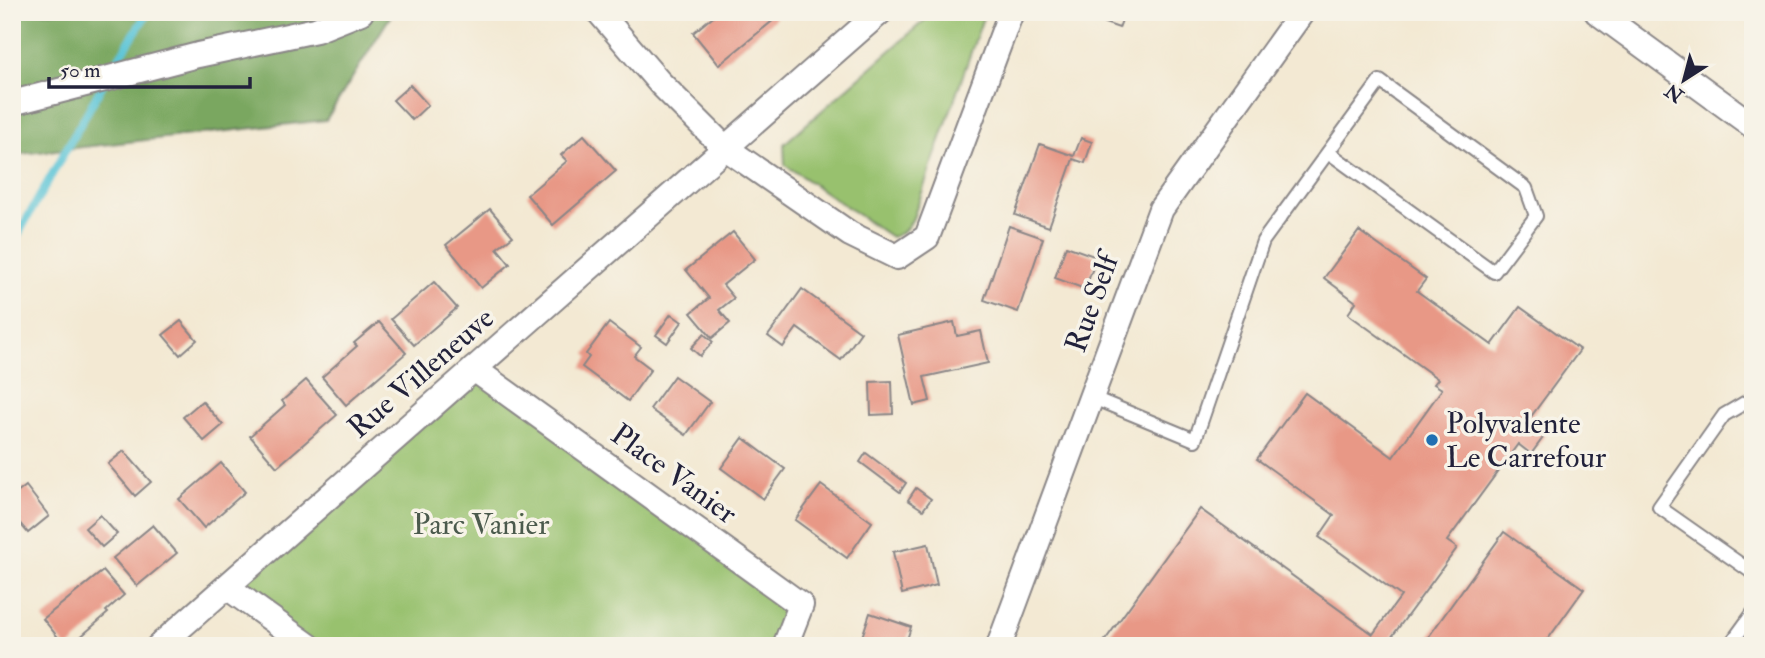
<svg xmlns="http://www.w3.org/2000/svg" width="1765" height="658" font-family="'IM FELL Double Pica',serif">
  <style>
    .green { fill: #98c16e; stroke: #5d7254; stroke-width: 2 }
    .forest { fill: #7aa761; stroke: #4e644e; stroke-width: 2 }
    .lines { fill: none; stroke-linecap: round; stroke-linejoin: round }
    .stream { stroke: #5bc5d7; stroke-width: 8 }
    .building { fill: #e89886 }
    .service-casing { stroke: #8a8687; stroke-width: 16 }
    .minor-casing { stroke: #8a8687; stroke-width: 28 }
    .service { stroke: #fff; stroke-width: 12 }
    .minor { stroke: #fff; stroke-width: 24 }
    .poi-dot { fill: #1f6fb2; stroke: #f7f3e8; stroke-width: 2.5 }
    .labels { text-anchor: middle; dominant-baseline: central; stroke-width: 7; stroke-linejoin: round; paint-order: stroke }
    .street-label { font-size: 30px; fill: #22223b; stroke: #f7f3e8 }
    .poi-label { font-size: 30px; fill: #22223b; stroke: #f7f3e8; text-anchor: start }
    .park-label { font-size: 30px; fill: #4b5a4d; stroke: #f7f3e8 }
  </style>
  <rect width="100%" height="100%" fill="#f7f3e8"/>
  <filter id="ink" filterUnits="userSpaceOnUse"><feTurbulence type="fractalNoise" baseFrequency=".0143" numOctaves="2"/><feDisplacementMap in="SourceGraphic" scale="14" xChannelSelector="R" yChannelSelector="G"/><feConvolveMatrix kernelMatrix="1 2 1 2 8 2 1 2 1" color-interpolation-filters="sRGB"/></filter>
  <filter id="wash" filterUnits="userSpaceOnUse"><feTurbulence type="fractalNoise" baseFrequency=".00686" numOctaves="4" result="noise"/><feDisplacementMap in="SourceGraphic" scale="28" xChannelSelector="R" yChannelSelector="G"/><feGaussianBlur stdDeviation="1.57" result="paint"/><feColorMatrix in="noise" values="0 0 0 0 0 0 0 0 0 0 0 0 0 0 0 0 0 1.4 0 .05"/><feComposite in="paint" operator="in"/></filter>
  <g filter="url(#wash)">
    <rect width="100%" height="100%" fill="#f3e9d3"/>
    <g class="green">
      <path d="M934,12h51l-72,206c-5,10 -10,16 -22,19l-106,-72 -1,-21z"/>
      <path d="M474,369l327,236 -16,41h-476l-82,-59z"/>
    </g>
    <path class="forest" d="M12,12h381l-67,108 -314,35z"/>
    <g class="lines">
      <g class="stream">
        <path d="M110,72l38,-60"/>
        <path d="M12,245l90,-159"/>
      </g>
    </g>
    <g id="blocks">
      <g class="building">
        <path d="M718,12h53l5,6 -57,47 -26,-32z"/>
        <path d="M1086,12h39l-6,16 -34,-12z"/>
        <path d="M410,85l18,20 -16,15 -19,-20z"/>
        <path d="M584,135l32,36 -63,54 -26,-30 40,-34 -6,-6z"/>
        <path d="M1081,138l11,4 -7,21 -12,-4 -24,68 -34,-12 25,-71 34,12z"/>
        <path d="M490,209l23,27 -16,12 13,16 -29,24 -35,-43z"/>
        <path d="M1009,226l34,12 -25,74 -34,-12z"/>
        <path d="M1359,231l67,48 -9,12 75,54 28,-38 60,43 -53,72 18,13 -14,19 -13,-10 -71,97 10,7 -72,98h-284l99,-137 173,125 28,-38 -82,-59 15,-22 -77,-56 48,-66 88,64 49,-68 -8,-5 4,-5 -90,-65 8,-12 -32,-24z"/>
        <path d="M733,232l22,27 -32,26 11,13 -15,12 11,13 -18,15 -21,-25 18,-15 -23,-28z"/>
        <path d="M1066,246l31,11 -12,32 -30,-11z"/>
        <path d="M434,282l23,26 -43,37 -23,-26z"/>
        <path d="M802,289l59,43 -20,28 -44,-32 -14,19 -15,-11z"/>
        <path d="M671,314l11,8 -15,21 -11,-8z"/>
        <path d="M181,321l16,19 -17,15 -17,-20z"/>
        <path d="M379,322l27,31 -60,52 -24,-28 35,-31 -3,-3z"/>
        <path d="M954,322l3,14 24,-5 7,32 -64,14 6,24 -16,4 -16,-70z"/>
        <path d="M609,323l32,24 -7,9 17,13 -23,32 -46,-34 7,-10 -3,-3z"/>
        <path d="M704,334l9,8 -13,14 -9,-8z"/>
        <path d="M674,376l36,26 -24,33 -36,-26z"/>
        <path d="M306,380l31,35 -60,52 -27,-31 35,-31 -3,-4z"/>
        <path d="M892,381l1,33 -22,1 -1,-33z"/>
        <path d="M202,401l21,24 -19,16 -21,-24z"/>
        <path d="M743,438l42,31 -22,30 -42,-31z"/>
        <path d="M124,451l27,31 -16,14 -27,-32z"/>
        <path d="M866,453l40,30 -6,9 -40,-30z"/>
        <path d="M221,463l24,29 -41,36 -25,-29z"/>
        <path d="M821,485l51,37 -25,36 -52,-38z"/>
        <path d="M26,486l23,30 -21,17 -16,-19v-17z"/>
        <path d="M916,488l15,11 -8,11 -15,-10z"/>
        <path d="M100,515l17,19 -15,13 -17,-19z"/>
        <path d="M153,525l24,28 -40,33 -24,-28z"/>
        <path d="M1504,532l80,57 -41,57h-121z"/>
        <path d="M928,544l9,41 -35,9 -9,-42z"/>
        <path d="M103,571l21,24 -18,16 2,2 -38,33h-5l-22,-27z"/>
        <path d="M870,613l41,14 -6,19h-46z"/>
      </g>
    </g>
  </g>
  <g filter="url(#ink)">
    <use href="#blocks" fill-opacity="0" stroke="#8a8687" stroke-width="2"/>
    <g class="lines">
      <defs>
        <g id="service">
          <path d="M1091,397l104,43 68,-199 117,-160 146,107 10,28 -42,56 -166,-120"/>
          <path d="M1753,398l-29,17 -65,92 94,66"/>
          <path d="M1729,646l24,-33"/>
        </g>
        <g id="minor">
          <path d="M599,12l60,70 65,65 126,87 47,23 30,-20 84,-225"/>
          <path d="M1597,12l156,114"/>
          <path d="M12,103l186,-48 118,-25 45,-18"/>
          <path d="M474,369l327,236 -16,41"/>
          <path d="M227,587l82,59"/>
          <path d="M159,646l721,-634"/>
          <path d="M999,646l162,-437 141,-197"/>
        </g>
      </defs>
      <use href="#service" class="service-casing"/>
      <use href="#minor" class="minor-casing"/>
      <use href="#service" class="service"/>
      <use href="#minor" class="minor"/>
    </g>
  </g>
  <circle class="poi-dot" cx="1432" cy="440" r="7"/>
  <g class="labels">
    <g class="street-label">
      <text transform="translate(1092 303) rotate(-70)">Rue Self</text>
      <text transform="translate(421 373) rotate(-41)">Rue Villeneuve</text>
      <text transform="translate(674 474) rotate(36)">Place Vanier</text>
    </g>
    <g class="poi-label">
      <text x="1446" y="423">Polyvalente<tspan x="1446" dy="34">Le Carrefour</tspan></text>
    </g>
    <g class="park-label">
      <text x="481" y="524">Parc Vanier</text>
    </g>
  </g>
  <rect width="1765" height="658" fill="none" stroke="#f7f3e8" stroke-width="42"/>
  <g transform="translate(1684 80) rotate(216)" stroke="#f7f3e8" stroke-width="5" paint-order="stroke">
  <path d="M0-5L12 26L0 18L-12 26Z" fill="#22223b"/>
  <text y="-10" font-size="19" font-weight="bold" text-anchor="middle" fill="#22223b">N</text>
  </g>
  <path d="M49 77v10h201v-10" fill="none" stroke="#22223b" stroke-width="3.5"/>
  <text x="60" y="77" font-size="21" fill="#22223b" stroke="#f7f3e8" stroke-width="5" paint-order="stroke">50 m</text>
</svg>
